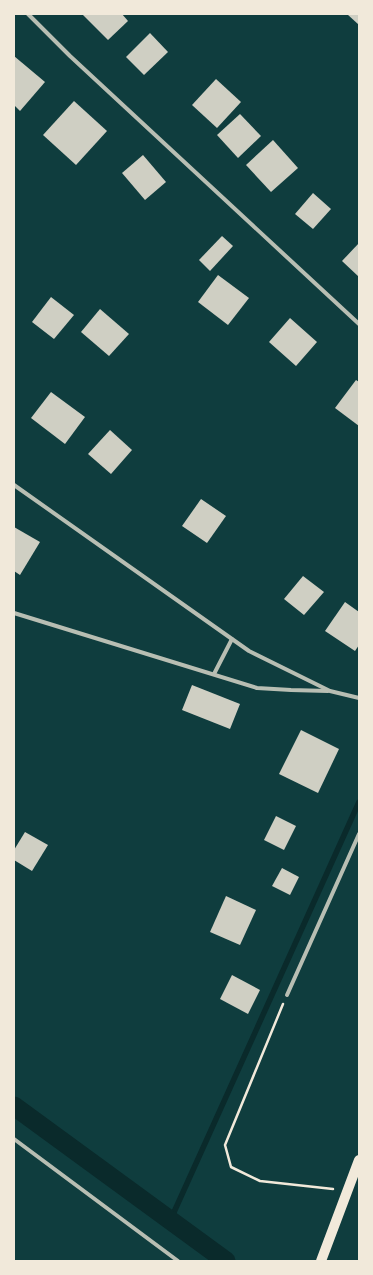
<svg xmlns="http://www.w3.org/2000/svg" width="373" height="1275" font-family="'Noto Sans',sans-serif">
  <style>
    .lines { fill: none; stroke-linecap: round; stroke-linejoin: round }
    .stream { stroke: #0a2a2b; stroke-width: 5.5 }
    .canal { stroke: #0a2a2b; stroke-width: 19 }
    .building { fill: #cfcfc3 }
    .path { stroke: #f1e9da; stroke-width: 2.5 }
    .minor { stroke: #b8beb3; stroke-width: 4 }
    .primary { stroke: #f1e9da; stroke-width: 10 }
  </style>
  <rect width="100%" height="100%" fill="#0f3d3e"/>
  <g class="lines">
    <path class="stream" d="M170,1221l189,-419"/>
    <path class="canal" d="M14,1106l212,155"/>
  </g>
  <g class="building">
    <path d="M82,14h40l6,7 -20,19z"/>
    <path d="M347,14h12v11z"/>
    <path d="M150,33l18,19 -24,23 -18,-18z"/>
    <path d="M14,56l31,26 -25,29 -6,-6z"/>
    <path d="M216,79l25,23 -24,26 -25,-23z"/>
    <path d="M74,101l33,30 -31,34 -33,-30z"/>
    <path d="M240,114l21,22 -23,22 -21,-23z"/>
    <path d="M273,140l25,28 -27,24 -25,-27z"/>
    <path d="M143,155l23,27 -21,18 -23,-27z"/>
    <path d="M313,193l18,16 -18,20 -18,-15z"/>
    <path d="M222,236l11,10 -23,25 -11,-11z"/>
    <path d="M359,243v34l-17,-16z"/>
    <path d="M218,275l31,23 -21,27 -30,-23z"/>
    <path d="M51,297l23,18 -20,24 -22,-17z"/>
    <path d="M100,309l29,25 -20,22 -28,-24z"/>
    <path d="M290,318l27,24 -21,24 -27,-24z"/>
    <path d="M356,380l3,2v44l-24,-18z"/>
    <path d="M51,392l34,25 -20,27 -34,-26z"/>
    <path d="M110,430l22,20 -21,24 -23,-20z"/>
    <path d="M201,499l25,17 -19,27 -25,-17z"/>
    <path d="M14,527l26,15 -20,33 -6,-4z"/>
    <path d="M303,576l21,16 -20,23 -20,-16z"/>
    <path d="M345,602l14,10v33l-4,6 -30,-20z"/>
    <path d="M192,685l48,19 -10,25 -48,-19z"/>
    <path d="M301,730l38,19 -21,44 -39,-19z"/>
    <path d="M276,816l20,10 -12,24 -20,-10z"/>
    <path d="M25,832l23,13 -16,26 -18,-11v-10z"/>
    <path d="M282,868l17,9 -9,18 -18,-9z"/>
    <path d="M226,896l30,14 -16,35 -30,-13z"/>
    <path d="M232,975l28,15 -12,24 -28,-15z"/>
  </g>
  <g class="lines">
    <path class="path" d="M283,1004l-58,141 6,22 29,14 73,8"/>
    <g class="minor">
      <path d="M28,14l42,42 289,268"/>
      <path d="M14,485l235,166 81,40 29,7"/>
      <path d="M14,613l243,75 34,2 37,1"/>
      <path d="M214,674l18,-35"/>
      <path d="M287,995l72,-161"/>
      <path d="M14,1139l164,122"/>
    </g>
    <path class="primary" d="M321,1261l38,-101"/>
  </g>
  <rect width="373" height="1275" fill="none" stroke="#f1e9da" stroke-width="30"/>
</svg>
